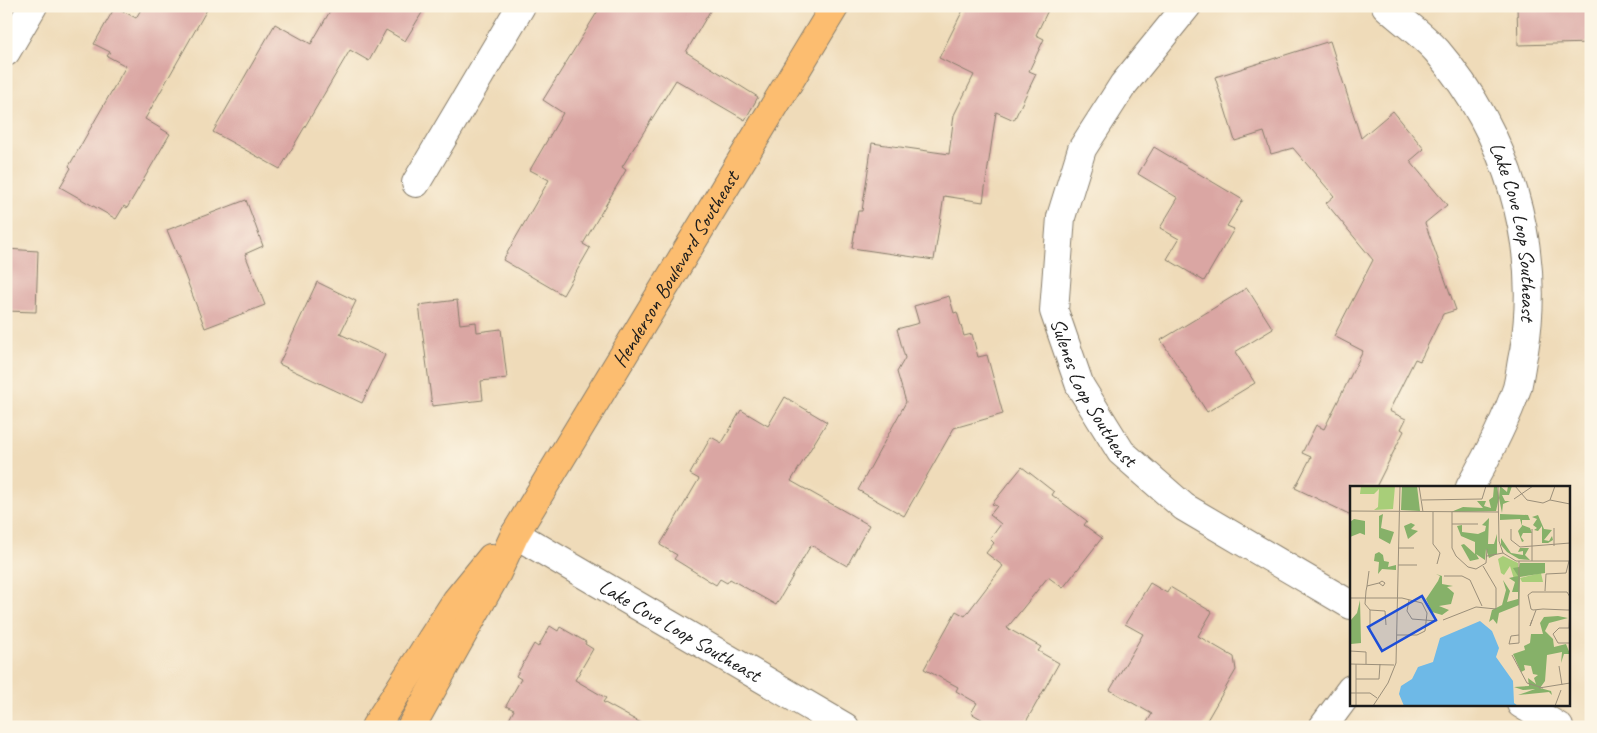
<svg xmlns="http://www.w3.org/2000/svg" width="1597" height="733" font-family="Caveat,sans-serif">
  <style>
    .building { fill: #daa6a3 }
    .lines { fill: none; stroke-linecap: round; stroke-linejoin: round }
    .minor-casing { stroke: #867c6a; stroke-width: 30 }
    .major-casing { stroke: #867c6a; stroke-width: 30 }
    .minor { stroke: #fff; stroke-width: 28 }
    .major { stroke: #fcbd6f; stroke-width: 28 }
    .labels { text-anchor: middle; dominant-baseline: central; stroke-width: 4; stroke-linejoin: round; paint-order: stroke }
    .street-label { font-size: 21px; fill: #1c1c1c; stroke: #fcf5e5 }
    .inset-road { fill: none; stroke: #9b8f7a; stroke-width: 1 }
    .view { fill: #1d4ed8; fill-opacity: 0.15; stroke: #1d4ed8; stroke-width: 2.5 }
    .inset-edge { fill: none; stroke: #1c1c1c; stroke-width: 2.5 }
  </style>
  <rect width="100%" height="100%" fill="#fcf5e5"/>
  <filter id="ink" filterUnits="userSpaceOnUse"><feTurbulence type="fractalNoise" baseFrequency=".02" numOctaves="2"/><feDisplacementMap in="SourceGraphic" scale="10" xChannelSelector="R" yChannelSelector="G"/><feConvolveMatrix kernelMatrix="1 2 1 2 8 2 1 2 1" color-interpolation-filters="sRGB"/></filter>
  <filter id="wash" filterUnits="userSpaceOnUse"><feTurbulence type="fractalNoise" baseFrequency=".0096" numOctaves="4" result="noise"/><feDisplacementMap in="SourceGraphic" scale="20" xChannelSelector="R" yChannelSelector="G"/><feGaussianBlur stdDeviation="1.12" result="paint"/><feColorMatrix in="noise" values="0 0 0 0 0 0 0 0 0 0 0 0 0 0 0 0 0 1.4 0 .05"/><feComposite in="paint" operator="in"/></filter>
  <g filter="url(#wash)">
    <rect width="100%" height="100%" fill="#efdbb9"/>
    <g id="blocks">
      <g class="building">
        <path d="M143,6h66l-64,113 25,15 -43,74 -3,-2 -8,13 -56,-32 11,-19 -2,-2 57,-100 -19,-10 3,-4 -16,-8 21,-37 21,11z"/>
        <path d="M333,6h93l-21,35 -19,-11 -17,31 -19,-11 -70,119 -67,-37 62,-108 36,20z"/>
        <path d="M601,6h112l-27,46 72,45 -13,23 -69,-40 -54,87 4,3 -43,74 7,4 -27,47 -60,-35 46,-80 -19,-10 33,-57 -20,-13z"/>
        <path d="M965,6h85l-14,29 8,4 -15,32 7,3 -22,46 -18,-8 -13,90 -39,-6 -10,64 -82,-12 6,-37h4l10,-68 77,11 5,-39 20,-40 -35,-17z"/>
        <path d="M1517,6h74v37l-73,2z"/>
        <path d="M1330,41l31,97 32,-27 31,38 -14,12 37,44 -22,18 31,87 -13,4 -23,47 -5,-2 -26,52 17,8 -5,10 3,2 -28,56h-25v28l-56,-27 16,-31 -9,-4 14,-28 8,4 39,-78 -29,-15 39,-76 -47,-57 8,-7 -41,-48 -22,6 -7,-22 -29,9 -20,-64z"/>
        <path d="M1154,147l89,53 -16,26 7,3 -30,52 -37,-22 12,-20 -19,-11 18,-30 -40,-24z"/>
        <path d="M246,200l17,46 -18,8 20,51 -60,23 -27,-71h3l-4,-3 -10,-24z"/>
        <path d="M6,249l32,2 -2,61 -30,-1z"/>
        <path d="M317,282l39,19 -16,33 45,21 -23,48 -83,-39z"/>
        <path d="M1247,288l26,41 -38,23 20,31 -48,29 -46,-72z"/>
        <path d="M949,296l5,17 3,-1 7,24 8,-2 6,23 9,-2 16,59 -49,14 -50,88 -46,-26 48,-88 -9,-30 8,-14 -8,-29 22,-6 -5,-17z"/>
        <path d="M457,300l3,24 16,-2 1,10 24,-3 6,49 -26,3 2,19 -51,6 -13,-101z"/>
        <path d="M785,397l42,25 -36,59 78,44 -22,41 -36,-21 -35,60 -46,-26 -3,4 -7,-4 -4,6 -42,-26 3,-4 -17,-10 39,-66 -9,-5 21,-37 11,6 19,-33 27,16z"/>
        <path d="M1022,467l32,25 -2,3 35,26 -3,4 18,13 -39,50 -15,-11 -41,51 34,19 -3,4 21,12 -36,64h-28l-24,-14 6,-10 -21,-12 2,-4 -34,-18 32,-58 9,5 38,-50 -17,-13 8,-10 -4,-4 11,-15 -11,-9 7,-9 -5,-2z"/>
        <path d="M1150,583l17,10 3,-6 42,25 -14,24 36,21 2,13 -33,57h-59l8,-13 -42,-24 33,-56 -18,-10z"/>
        <path d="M550,626l8,5 2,-4 26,15 -1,2 8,5 -18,31 31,18 -3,4 45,25h-143l9,-17 -8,-4 15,-27 -5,-3 18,-32 4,3z"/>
      </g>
    </g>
  </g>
  <g filter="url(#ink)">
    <use href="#blocks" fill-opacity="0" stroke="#867c6a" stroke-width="1"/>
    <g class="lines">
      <defs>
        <g id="minor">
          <path id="s1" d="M1187,6l-64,79 -41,64 -21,68 -7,94 26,75 41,66 63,55 167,98"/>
          <path id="s2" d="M1386,6c16,15 37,29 51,45 70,82 105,193 87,300 -3,12 -4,25 -7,37 -12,35 -29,67 -47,99"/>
          <path d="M6,52l27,-46"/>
          <path d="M416,183l105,-177"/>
          <path id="s3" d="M515,534l330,193"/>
          <path d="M1521,704l38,23"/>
          <path d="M1323,727l28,-38"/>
        </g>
        <g id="major">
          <path d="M375,727l81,-126 35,-43"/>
          <path id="s4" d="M411,727l86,-154 18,-39 320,-528"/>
        </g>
      </defs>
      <use href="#minor" class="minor-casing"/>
      <use href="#major" class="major-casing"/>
      <use href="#minor" class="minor"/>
      <use href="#major" class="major"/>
    </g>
  </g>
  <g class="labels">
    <g class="street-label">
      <text stroke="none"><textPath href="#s2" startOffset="269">Lake Cove Loop Southeast</textPath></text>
      <text stroke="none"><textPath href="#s4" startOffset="529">Henderson Boulevard Southeast</textPath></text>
      <text stroke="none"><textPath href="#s1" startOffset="434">Sulenes Loop Southeast</textPath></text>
      <text stroke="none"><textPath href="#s3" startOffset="191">Lake Cove Loop Southeast</textPath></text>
    </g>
  </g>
  <g transform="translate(1350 486)">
    <rect width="220" height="220" fill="#efdbb9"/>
    <path d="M11,0h34l-2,23 -19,1 4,-3 1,-18 -5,5h-14zM153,70l15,7v13l-4,3 -4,-13 -6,9 -3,-2 -3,-14zM191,87l2,9h-21l-2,-4z" fill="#a8ce79"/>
    <path d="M52,0h15l3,25 -19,-1zM144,0h3l2,12 1,-12 7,6 1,-6h4l-3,9h-7l3,6h5l-7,3 -1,9 -3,-15 -3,13 -45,1 12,-5 20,1 -6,-7h9l-2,5 7,2 -2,-8 4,-3zM33,28l-2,14 13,4 -4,12 -11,-6v-22zM150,28l28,1 2,5h-8v5l8,3 2,5h-9l-2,4 3,4 -2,1 -4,-11 4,-5 -2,-7 -20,1zM188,29l6,14 8,1 -8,10 5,1 3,-5 1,4 -5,3h-6v-17l-4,5 -4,-1 3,-2 -4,-3 4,-6 -5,-2zM139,32l-1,26h6l3,-10v20l-8,4 -3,-9 -1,11 -9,-6 3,5 -9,2 -9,-16 3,-1 11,10v-12l-14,-6 -4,-10 5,-1v7l16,2 7,-3 1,-5 -4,-1zM4,33l11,2v14l-5,-2 -10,4v-15zM61,37l4,2 -4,4 7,2 -10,8 -4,-13zM151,52l10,15 12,2v-4l-5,1 2,-4h9l-4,7 5,5 -11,-1 -12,-7 -6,-7zM29,66l4,3 1,6 5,1 -1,5 8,-2v5l-14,-1 -4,5 1,-12 -5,-1 1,-7zM170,77h25v10l-25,4 -1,28 -20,8 -2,11 -4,-5 -4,3 3,-12 10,-5 4,-15 -3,-10 7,11 -3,11 11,-3v-7h-6l3,-10 -6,-4 9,-2 -5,-8 6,-1zM86,88l6,2v8l11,2 -6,1 7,6 -3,11 -12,2 10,4 -7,5 -10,-3 -6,-13 12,-18 2,-5zM10,114l1,43 -10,1 -1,-23 7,-8zM208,130l10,2 -19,5 -4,8 8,8 1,8 12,-3 4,10h-6l-3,9 1,-11 -15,3 -2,26 -5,7 11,3 1,4 -3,-3 -31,3 17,-6 -12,1 -9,-3 15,-1 -1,-8 8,6 -2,-6 4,-3 -5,-1 -2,-8 -7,-1 1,5 -4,2 -8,-18 12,-4 -1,-4 6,-3 1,-9h12l-3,-11 4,-6z" fill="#86b169"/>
    <path d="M130,135l12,10 7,17 -3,9 17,24 1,22 4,3h-114l-5,-12 2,-8 11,-7 6,-12 15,-5 7,-24z" fill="#6eb9e7"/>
    <path class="inset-road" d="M69,0l4,26M148,0l1,55 4,12 13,8h54M165,0l12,14 16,3 7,-3 5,-14M164,13l19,-13M72,14l60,-1 4,-13M200,14l20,4M0,25l148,1M83,26v32l7,9 -3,11M102,26v36l4,8 12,11 8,2 10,-6 1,-14M102,38h26M204,42v18M161,43v11l9,7 50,-4M48,62h16M137,70l16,-3M169,75v82l-10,1 2,-8 8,-1M182,75v-32M48,79h19M94,90h18l8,4 12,26M32,95l3,2 -2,3 -4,-3zM17,100l2,-15M195,105l1,-17 20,-1 3,-12M0,112h52l20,5 5,10 -2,18 -8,4h-20M59,114l-2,11 5,8 25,2M20,124l15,1 1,14M93,134l33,-13 20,2v-21l-13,-22M182,134l-2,6 6,-16M219,142l1,-18v-13l-3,-5h-35l-4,3 3,14 2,1 10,-1 24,1h3M219,142h-10l-6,6 5,9h12M20,146v-22l-5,-6 1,-13 1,-5 12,-3M0,165l16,1v12M162,169l15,28 16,5M0,178l44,1M209,180l3,19M6,193h23l1,-15M189,202l31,-5M0,207h20l7,5M6,220v-42M23,220l15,-23 8,-20 4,-177M205,220l6,-16"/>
    <path class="view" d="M72,110l14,24 -54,31 -14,-24z"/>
    <rect width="220" height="220" class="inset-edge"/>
  </g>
  <rect width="1597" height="733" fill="none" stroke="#fcf5e5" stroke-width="25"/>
</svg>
